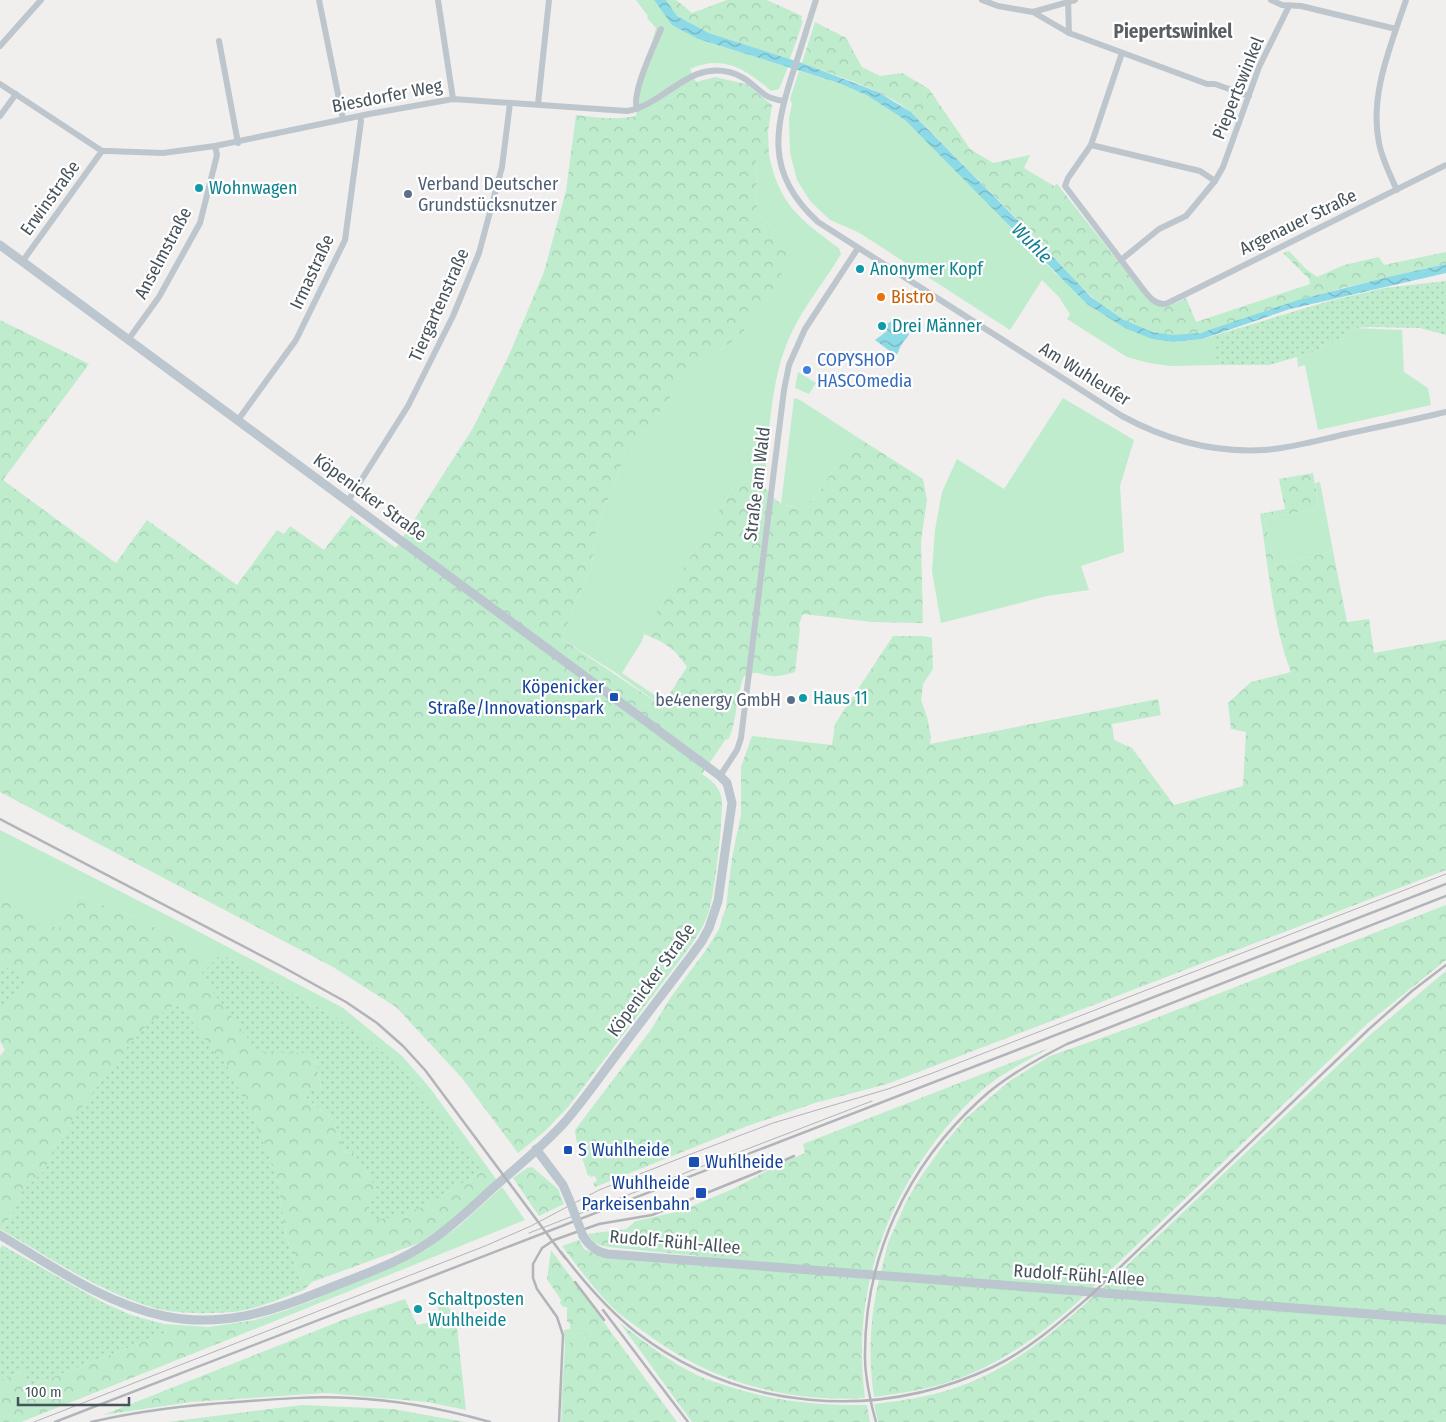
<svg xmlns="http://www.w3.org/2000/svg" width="1446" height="1422" font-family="'Fira Sans Condensed',sans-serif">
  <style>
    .grass { fill: #beeccd }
    .forest { fill: url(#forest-crowns) }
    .garden { fill: url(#garden-dots) }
    .water { fill: url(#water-waves) }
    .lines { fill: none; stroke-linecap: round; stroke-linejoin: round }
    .street { stroke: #bdc6cd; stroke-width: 6 }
    .secondary { stroke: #bbc6cf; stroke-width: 9 }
    .tram { stroke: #b1b4b8; stroke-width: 1 }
    .rail { stroke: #b1b4b8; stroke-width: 2.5 }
    .secondary-bridge { stroke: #bbc6cf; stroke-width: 9 }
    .culture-dot { fill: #0f9aa8; stroke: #fff; stroke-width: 2 }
    .service-dot { fill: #5c6f8a; stroke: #fff; stroke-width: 2 }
    .food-dot { fill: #e8710a; stroke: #fff; stroke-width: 2 }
    .shop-dot { fill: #3f7fe0; stroke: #fff; stroke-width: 2 }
    .transit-dot { fill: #1a4fb4; stroke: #fff; stroke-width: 2 }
    .labels { text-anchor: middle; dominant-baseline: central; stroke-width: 4.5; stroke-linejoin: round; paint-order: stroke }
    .street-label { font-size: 18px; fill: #47535b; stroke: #fff }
    .service-label { font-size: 18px; fill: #4e5e75; stroke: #fff; text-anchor: start }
    .culture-label { font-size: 18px; fill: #0d838f; stroke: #fff; text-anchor: start }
    .food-label { font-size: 18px; fill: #c56008; stroke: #fff; text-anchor: start }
    .shop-label { font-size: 18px; fill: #366cbe; stroke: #fff; text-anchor: start }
    .transit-label { font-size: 18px; fill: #164399; stroke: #fff; text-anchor: end }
    .neighbourhood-label { font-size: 19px; font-weight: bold; fill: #5b5f63; stroke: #fff }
    .water-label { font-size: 19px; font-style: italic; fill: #138194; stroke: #fff }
  </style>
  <defs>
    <pattern id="forest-crowns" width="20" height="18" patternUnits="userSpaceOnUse" patternTransform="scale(1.25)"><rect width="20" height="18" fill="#beeccd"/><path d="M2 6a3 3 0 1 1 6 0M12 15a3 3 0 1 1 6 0" fill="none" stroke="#a5ccb2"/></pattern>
    <pattern id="garden-dots" width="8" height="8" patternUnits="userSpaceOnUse" patternTransform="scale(1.25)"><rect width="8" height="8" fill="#beeccd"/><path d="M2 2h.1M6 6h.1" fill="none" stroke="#a5ccb2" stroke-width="1.8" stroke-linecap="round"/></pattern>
    <pattern id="water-waves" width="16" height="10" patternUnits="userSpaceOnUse" patternTransform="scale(1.25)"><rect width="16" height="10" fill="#8ddae7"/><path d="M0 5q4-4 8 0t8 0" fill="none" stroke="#75b3be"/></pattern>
  </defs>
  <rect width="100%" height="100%" fill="#f1eeee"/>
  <g class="grass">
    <path d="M636,0h18l18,24 26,15 90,28 -9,22 -8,2c-25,-22 -48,-37 -81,-22l6,13 -51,32 -9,3 1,-19 19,-70 -9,-10 1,-2z"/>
    <path d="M799,71l40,12 29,13 37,24 76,75 74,78 97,66 21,3 29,-3 14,-4v30l-45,1 -22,-3 -22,-6 -60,-38 3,-5 -11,-17 -17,-17 -32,50 -152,-98 -28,-12 -20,-19 -13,-21 -7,-27 -1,-35 3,-14 -2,-5z"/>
    <path d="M756,154l13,1c10,49 31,65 70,93l2,6c-16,27 -38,53 -51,82 -18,39 -19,85 -25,127l3,7 -6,3 -3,9 -6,-3 -19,7 -89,145 -3,10 -20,32 43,29 -3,4 -46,-33 -54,-34 13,-35 16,-35 5,-38 26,-68 56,-76 35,-32 27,-19 34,-44 7,-56 -24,-22z"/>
    <path d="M1354,328l48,2 2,42 24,16 3,17 -113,25 -13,-65 -7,2 -1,-10 24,-7 -1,-4 22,-7z"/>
    <path d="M798,372l18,11 -7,11 -14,-6z"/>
    <path d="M795,398l5,2 54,35 -32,53 -19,21 -22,-5 13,-105z"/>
    <path d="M1063,398l71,42 -14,46 4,66 -43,14 8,24 -42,6 -106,27 -9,-52 3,-41 7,-38 15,-33 47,30z"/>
    <path d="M1320,482l13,69 -58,14 -10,-46 54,-11 -4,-25z"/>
    <path d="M0,830l188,96 155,82 59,48 28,32 66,91 -4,5 -39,-48 -119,-120 -113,-62 -5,6 -81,-43 -58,-22 -48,89 -14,-13 -15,-6z"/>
    <path d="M502,1187l23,33 -265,107 -5,-7 29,-9 30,-11 17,-9 25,-9 46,-20 24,-12 33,-24z"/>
    <path d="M570,1324l6,1 9,6 -1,12h-15l-9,79 5,-75 -1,-17 6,-1z"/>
  </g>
  <g class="forest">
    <path d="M666,0h10l16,13 35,-13h40l35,16 -1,4 2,1 -13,38 -81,-26 -32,-17z"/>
    <path d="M815,22l31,16 16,29 18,9 22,-3 27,16 41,60 23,14 37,-8 -6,13 30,18 3,-2 90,114c14,13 24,8 39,0l10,24 114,-38 -1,-5 -26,-26 6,-2 17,18 11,8 27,-12 35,-8 5,8 62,-13v12c-49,11 -99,22 -147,36 -37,11 -90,37 -127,35 -60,-3 -97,-57 -135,-96 -29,-29 -57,-57 -85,-86 -14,-13 -26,-28 -40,-40 -28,-24 -76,-37 -110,-50z"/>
    <path d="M715,77l31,7 26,21 -4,27 1,23 -13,-1 1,60 24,22 7,22 -14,34 -34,44 -27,19 -35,32 -56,76 -26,68 -5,38 -16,35 -13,35 100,67 25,-39c-13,-19 -21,-24 -43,-33l1,-3 89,-145c26,-17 28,4 46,17 6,4 16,4 23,6l19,-21 32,-53 69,44 4,21 -6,41 2,82 -50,-1 -70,-8 -4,10 1,5 -5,43c-8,2 -16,5 -24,4 -15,-2 -11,-6 -27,0 -9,22 -6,44 -16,64l-2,-1 -24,35c9,6 16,11 19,22 4,14 -7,99 -12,115 -4,14 -12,25 -20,37l-120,158 -24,25 -27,22 -56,-75 -66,-71 -63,-40 -333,-175v-472l89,44 -86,116 113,83 31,-43 90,65 40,-55 7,4 6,-8 34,24 27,-35 45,33 77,-120 36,-73 35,-83 22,-81 10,-76c25,3 44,6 69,-1l51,-32z"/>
    <path d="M1313,473l6,35 -54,11 10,46 58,-14 14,71 22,-3 5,34 72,-13v230l-559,214 -72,19 -68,23 -152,61 -2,-4 4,-2 -2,-5 -4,1 -1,-2 -2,1 -12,-37 -1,-9 75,-99 21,-34 35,-47 13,-21 7,-22 6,-49 9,-44v-47l11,-31 80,9 3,-21 58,-88h30l9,2 1,31 -10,15 -2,16 6,17 4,20 -1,7 228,-45 3,16 -49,9 2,16 18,8 42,57 69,-19 3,-54 -15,-3 -3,-26 23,-21 40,-10c-18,-46 -23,-108 -31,-158l25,-5 -6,-30z"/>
    <path d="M77,895l58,22 81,43 -16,15 115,78 6,36 -14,10 22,17 6,9 10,28 8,-1 28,43 45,11 56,-35 10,13 -41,37 -32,22 -107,39 -8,8 -17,-50 -10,-63 -53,-117 -5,-1 -146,60 -30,53 -21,19 -8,20 -12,19h-2v-174l5,-6 -5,-9v-28l29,-30 -29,-18v-66l58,30z"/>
    <path d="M1446,905v55l-78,63 -277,266 -210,-17 7,-29 19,-43 13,-22 24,-34 22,-26 45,-38 39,-24 88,-31z"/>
    <path d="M1446,971v345l-345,-26 270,-256z"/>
    <path d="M1049,1048c-23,13 -48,26 -68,43 -52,47 -92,112 -109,180l-171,-13 -2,-2 -91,-9c-10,-2 -16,-4 -20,-13l38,-5 10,-8 44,-10 53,-22 43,-23 29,-13 -2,-9z"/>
    <path d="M532,1167l26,22 6,15 -25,12 -26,-38 14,-10z"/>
    <path d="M579,1240l5,9 19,8 267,22c-9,39 -10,79 -5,119 -82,5 -159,-18 -225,-69 -9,-7 -19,-13 -27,-21 -19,-19 -35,-41 -51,-62z"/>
    <path d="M551,1250l126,172h-116l6,-76 2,-3h15l1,-12 -10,-1 1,-5 -6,-1 -3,-3v-14h-4l-3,-4 1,-3 -14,-21z"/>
    <path d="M879,1279l205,17c-43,40 -95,77 -153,91 -19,5 -38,7 -57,10 -6,-40 -4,-79 5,-118z"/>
    <path d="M440,1294l16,25 10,91 -39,-8 -101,-9 -135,9 -88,13 245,-97 57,-19 12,26 24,-5 -4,-16z"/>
    <path d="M1094,1296l352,27v99h-568l-4,-18c27,-3 54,-7 80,-16 54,-17 98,-54 140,-92z"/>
    <path d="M255,1320l5,7 -239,95h-21v-42l23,-9 7,15 136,-53 -2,-9 45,3z"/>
    <path d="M620,1323c25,20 50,39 79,53 8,4 17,6 25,9 49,16 91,21 143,20l3,17h-178z"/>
    <path d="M302,1405l91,4 72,13h-297z"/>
  </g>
  <g class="garden">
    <path d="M1446,281v54l-26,-7 -50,-1 -16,1 -12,11 -22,7 1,4 -52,15h-53v-30l113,-34 56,-13z"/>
    <path d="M221,954l113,62 37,26 37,33 74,96 -56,35 -29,10 -26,5 -3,-21 12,-6 -27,-42 -8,1 -10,-28 -6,-9 -22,-17 -1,-7 15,-4 -6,-35 -57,-1 -58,-77z"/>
    <path d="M0,965l15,6 14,13 -29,29z"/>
    <path d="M178,1002l41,57 5,1 30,60 23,57 10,63 17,50c-23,8 -48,20 -73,22 -23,2 -58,2 -80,-5 -54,-17 -101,-49 -149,-77l12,-19 8,-20 21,-19 30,-53 59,-78 16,-17z"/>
    <path d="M2,1245l100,57 29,13 33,9 2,9 -136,53 -7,-15 -23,9v-131z"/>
  </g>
  <g class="water">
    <path d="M654,0h12l11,16 32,17 93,30 76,29 33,20 130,132 50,53 31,22 30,13 21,3 27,-2 98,-33 90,-23 58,-13v9l-156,36 -88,30 -29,3 -21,-3 -27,-11 -38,-24 -182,-184 -37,-24 -29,-13 -141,-44 -26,-14z"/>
    <path d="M893,320c28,19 12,11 5,33l-3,2 -20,-15 12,-9v-7z"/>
  </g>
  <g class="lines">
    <g class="street">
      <path d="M319,0l24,119"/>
      <path d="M438,0l15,99"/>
      <path d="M816,0c-7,21 -13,42 -20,63 -21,63 -33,109 22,159l304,194c44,24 91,37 142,34 28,-2 55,-10 82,-16 33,-7 67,-14 100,-22"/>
      <path d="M982,0l16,6 35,6 42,-12"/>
      <path d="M1068,0l1,33"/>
      <path d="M1271,0l11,5 19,1 95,23"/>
      <path d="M1033,12l36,21 138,51h8l34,12"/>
      <path d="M219,41l19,102"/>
      <path d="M0,46l41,-46"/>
      <path d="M1122,53l-31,92 -23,33 -3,8 78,103c6,8 14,18 25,14l278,-138"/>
      <path d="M0,84l102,67h6l55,2 52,-7 154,-32 84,-15 174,12c39,-7 60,-49 102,-39 15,3 24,14 36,23 5,3 12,5 18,6"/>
      <path d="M538,104l11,-104"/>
      <path d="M637,109c-6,-15 17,-63 24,-80"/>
      <path d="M0,116l16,-22"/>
      <path d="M1091,145l109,26 15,10"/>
      <path d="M1397,190c-7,-15 -15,-31 -18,-47 -10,-48 12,-98 27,-143"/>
      <path d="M1121,260l38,-31 27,-13 29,-35 8,-14 36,-100 30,-61"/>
      <path d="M22,262l80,-111"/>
      <path d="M128,340l31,-43 41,-74 17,-68 -2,-9"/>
      <path d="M238,420l58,-80 49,-100 16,-119 -1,-5"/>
      <path d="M348,501l60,-95 45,-90 26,-63 23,-86 8,-64"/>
      <path d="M720,776l17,-26 4,-12 30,-244 13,-104 5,-25 16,-36 53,-81"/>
    </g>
    <g class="secondary">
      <path d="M0,245l720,531 7,7 5,20 -14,98 -9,27 -7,13c-26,36 -53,70 -79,105 -20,26 -38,53 -59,77 -21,23 -47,44 -71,65 -21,19 -40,38 -64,54 -32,22 -71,34 -107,49 -51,21 -102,37 -158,25 -59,-12 -112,-50 -164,-81"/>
      <path d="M536,1149l27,36 6,14"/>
      <path d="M583,1236c6,10 13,16 25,18l838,66"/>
    </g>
    <g class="tram">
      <path d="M529,1233l343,-132"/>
      <path d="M34,1422l451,-176 46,-20 68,-36 92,-36 82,-31 115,-34 42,-15 516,-200"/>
    </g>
    <g class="rail">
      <path d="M0,819l281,147 65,36 31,21 26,23 22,24 140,188"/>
      <path d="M561,1252c22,29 46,57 75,80 103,79 240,90 357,35 37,-18 67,-45 97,-71l278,-266 44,-39 34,-26"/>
      <path d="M575,1282l29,38"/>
      <path d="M603,1310l85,112"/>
      <path d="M55,1422l1391,-538"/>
      <path d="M91,1422c48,-11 97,-17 146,-20 38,-3 76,-6 114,-4 48,2 93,11 139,24"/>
      <path d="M559,1422l4,-87 -6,-18 -20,-28 -4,-11v-14l9,-16 12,-8 45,-16 53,-9 104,-42 38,-17"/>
      <path d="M876,1422c-5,-17 -11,-46 -11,-64 -1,-101 42,-192 116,-259 25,-23 56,-40 86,-55l379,-148"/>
    </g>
    <path class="secondary-bridge" d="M569,1199l14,37"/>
  </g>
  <g class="culture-dot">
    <circle cx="199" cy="188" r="5"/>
    <circle cx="860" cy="269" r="5"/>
    <circle cx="882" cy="326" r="5"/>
    <circle cx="803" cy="698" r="5"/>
    <circle cx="418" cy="1309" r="5"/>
  </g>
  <g class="service-dot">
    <circle cx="408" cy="194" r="5"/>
    <circle cx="791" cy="700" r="5"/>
  </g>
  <circle class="food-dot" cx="881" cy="297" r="5"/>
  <circle class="shop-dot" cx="807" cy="370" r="5"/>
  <g class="transit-dot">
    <rect x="609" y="692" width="10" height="10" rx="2.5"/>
    <rect x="563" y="1145" width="10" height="10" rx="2.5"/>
    <rect x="688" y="1156" width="12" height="12" rx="2.5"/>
    <rect x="695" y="1187" width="12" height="12" rx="2.5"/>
  </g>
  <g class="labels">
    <g class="street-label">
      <text transform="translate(1238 88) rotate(-68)">Piepertswinkel</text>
      <text transform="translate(387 96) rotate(-11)">Biesdorfer Weg</text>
      <text transform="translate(50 198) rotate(-54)">Erwinstraße</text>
      <text transform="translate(1298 222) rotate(-26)">Argenauer Straße</text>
      <text transform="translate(163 253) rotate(-62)">Anselmstraße</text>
      <text transform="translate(312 272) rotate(-65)">Irmastraße</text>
      <text transform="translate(439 305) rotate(-66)">Tiergartenstraße</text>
      <text transform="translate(1085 374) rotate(32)">Am Wuhleufer</text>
      <text transform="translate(757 484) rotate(-83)">Straße am Wald</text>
      <text transform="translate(370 497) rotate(36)">Köpenicker Straße</text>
      <text transform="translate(651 980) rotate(-54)">Köpenicker Straße</text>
      <text transform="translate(675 1242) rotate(5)">Rudolf-Rühl-Allee</text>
      <text transform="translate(1079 1275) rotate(4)">Rudolf-Rühl-Allee</text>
    </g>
    <g class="service-label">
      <text x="418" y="184">Verband Deutscher<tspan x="418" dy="21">Grundstücksnutzer</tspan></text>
      <text x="781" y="700" text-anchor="end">be4energy GmbH</text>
    </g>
    <g class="culture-label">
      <text x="209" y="188">Wohnwagen</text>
      <text x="870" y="269">Anonymer Kopf</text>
      <text x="892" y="326">Drei Männer</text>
      <text x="813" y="698">Haus 11</text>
      <text x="428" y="1299">Schaltposten<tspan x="428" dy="21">Wuhlheide</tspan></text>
    </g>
    <g class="food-label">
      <text x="891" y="297">Bistro</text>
    </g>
    <g class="shop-label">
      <text x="817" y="360">COPYSHOP<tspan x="817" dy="21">HASCOmedia</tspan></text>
    </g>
    <g class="transit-label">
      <text x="604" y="687">Köpenicker<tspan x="604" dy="21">Straße/Innovationspark</tspan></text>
      <text x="578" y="1150" text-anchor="start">S Wuhlheide</text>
      <text x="705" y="1162" text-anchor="start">Wuhlheide</text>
      <text x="690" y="1183">Wuhlheide<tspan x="690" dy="21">Parkeisenbahn</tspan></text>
    </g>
    <g class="neighbourhood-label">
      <text x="1173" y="31">Piepertswinkel</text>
    </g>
    <g class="water-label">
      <text transform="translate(1032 243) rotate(45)">Wuhle</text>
    </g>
  </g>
  <path d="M18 1397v8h111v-8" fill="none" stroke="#47535b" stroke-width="2.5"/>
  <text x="25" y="1397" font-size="15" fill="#47535b" stroke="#ffffff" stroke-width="4" paint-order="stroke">100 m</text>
</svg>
